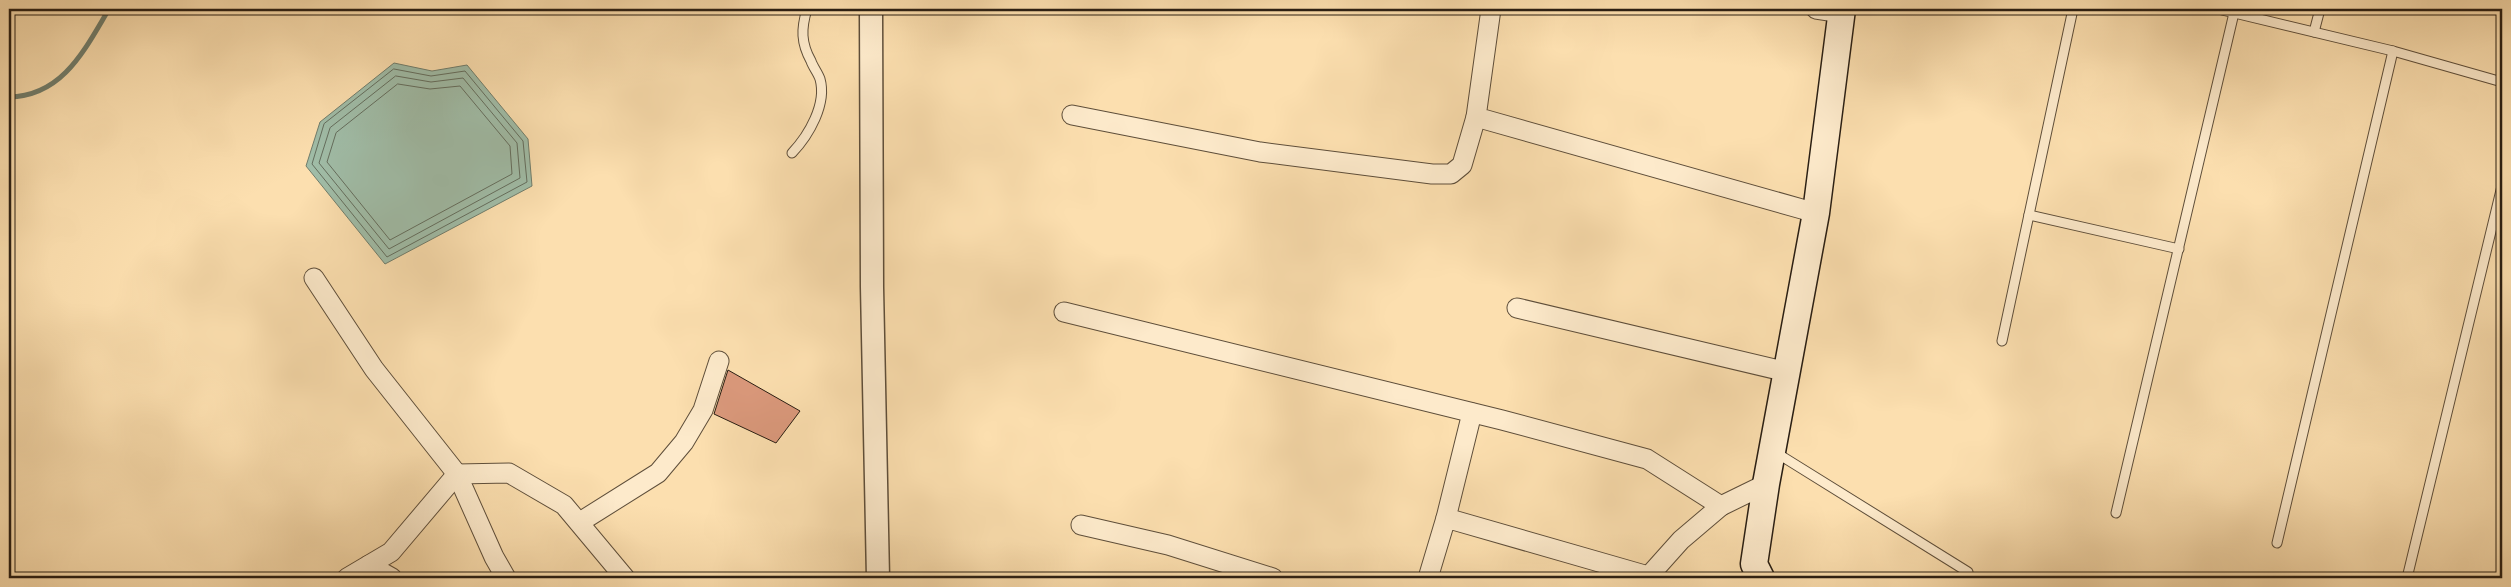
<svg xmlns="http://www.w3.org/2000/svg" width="2511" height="587" font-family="'Gentium Book Plus',serif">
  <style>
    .water { fill: #a0bda8; stroke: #707d6c }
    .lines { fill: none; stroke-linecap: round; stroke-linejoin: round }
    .shore { stroke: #646e5e; stroke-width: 1 }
    .stream { stroke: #707d6c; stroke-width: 5 }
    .building { fill: #db997c; stroke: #291e13 }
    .service-casing { stroke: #5e4e3a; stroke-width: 11 }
    .minor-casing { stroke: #5e4e3a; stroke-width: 21 }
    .tertiary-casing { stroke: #5e4e3a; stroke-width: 25 }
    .secondary-casing { stroke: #291e13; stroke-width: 29 }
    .service { stroke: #fdeacb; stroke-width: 9 }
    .minor { stroke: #fdeacb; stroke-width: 19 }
    .tertiary { stroke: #fdeacb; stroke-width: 22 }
    .secondary { stroke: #fdeacb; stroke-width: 26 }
  </style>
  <rect width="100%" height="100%" fill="#fcdfaf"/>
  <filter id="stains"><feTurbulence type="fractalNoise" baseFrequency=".004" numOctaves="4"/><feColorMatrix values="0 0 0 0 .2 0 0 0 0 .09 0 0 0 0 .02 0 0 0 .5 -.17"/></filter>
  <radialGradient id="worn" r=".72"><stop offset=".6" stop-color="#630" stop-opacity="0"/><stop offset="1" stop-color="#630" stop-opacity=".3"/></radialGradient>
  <path class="water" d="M394,63l38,8 35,-6 61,74 4,47 -147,78 -79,-98 14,-44z"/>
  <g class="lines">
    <g class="shore">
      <path d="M394,69l37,7 34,-5 58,70 4,41 -140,75 -75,-93 12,-40z"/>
      <path d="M396,76l35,6 32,-4 54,65 3,35 -131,71 -70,-86 11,-35z"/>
      <path d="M398,84l32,5 30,-3 50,60 2,28 -122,66 -63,-78 9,-29z"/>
    </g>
    <path class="stream" d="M9,97c54,-1 76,-48 100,-88"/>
  </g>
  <path class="building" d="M728,370l72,41 -24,32 -62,-29z"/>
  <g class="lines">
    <defs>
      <g id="service">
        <path d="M2218,9l175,42 109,31"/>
        <path d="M2314,32l6,-23"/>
        <path d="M792,153c17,-18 35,-49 28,-74 -2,-6 -7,-12 -9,-18 -10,-18 -10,-32 -4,-52"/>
        <path d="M2029,215l150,34"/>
        <path d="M2002,341l71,-332"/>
        <path d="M1775,452l193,120"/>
        <path d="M2116,513l118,-500"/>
        <path d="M2277,543l116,-492"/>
        <path d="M2407,578l95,-392"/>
      </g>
      <g id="minor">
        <path d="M1491,9l-15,108 340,96"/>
        <path d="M1816,9l26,4"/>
        <path d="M1072,115l188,37 172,22h19l11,-9 14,-48"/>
        <path d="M314,278l60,91 83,105 37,83 12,21"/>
        <path d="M1517,308l270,64"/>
        <path d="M1064,312l438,108 145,39 74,47"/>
        <path d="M1446,518l26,-105"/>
        <path d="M580,522l78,-49 26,-31 19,-32 16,-49"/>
        <path d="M1081,525l87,20 105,33"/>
        <path d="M369,565l23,13"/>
        <path d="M347,578l44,-26 66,-78 52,-1 55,32 61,73"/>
        <path d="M1428,578l18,-60 202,58"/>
        <path d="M1647,578l34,-38 40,-34 45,-22"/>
      </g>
      <path id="tertiary" d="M871,9l1,278 6,291"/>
      <path id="secondary" d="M1761,578l-7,-14 12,-80 50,-271 26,-204"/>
    </defs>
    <use href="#service" class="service-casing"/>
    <use href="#minor" class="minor-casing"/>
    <use href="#tertiary" class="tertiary-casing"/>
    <use href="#secondary" class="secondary-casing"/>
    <use href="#service" class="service"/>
    <use href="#minor" class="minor"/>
    <use href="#tertiary" class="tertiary"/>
    <use href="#secondary" class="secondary"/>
  </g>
  <rect width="2511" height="587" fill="none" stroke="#fcdfaf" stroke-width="30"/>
  <rect x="10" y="10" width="2491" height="567" fill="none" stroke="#291e13" stroke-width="2.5"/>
  <rect x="15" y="15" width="2481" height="557" fill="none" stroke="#291e13"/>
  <rect width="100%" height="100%" filter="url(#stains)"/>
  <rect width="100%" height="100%" fill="url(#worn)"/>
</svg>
